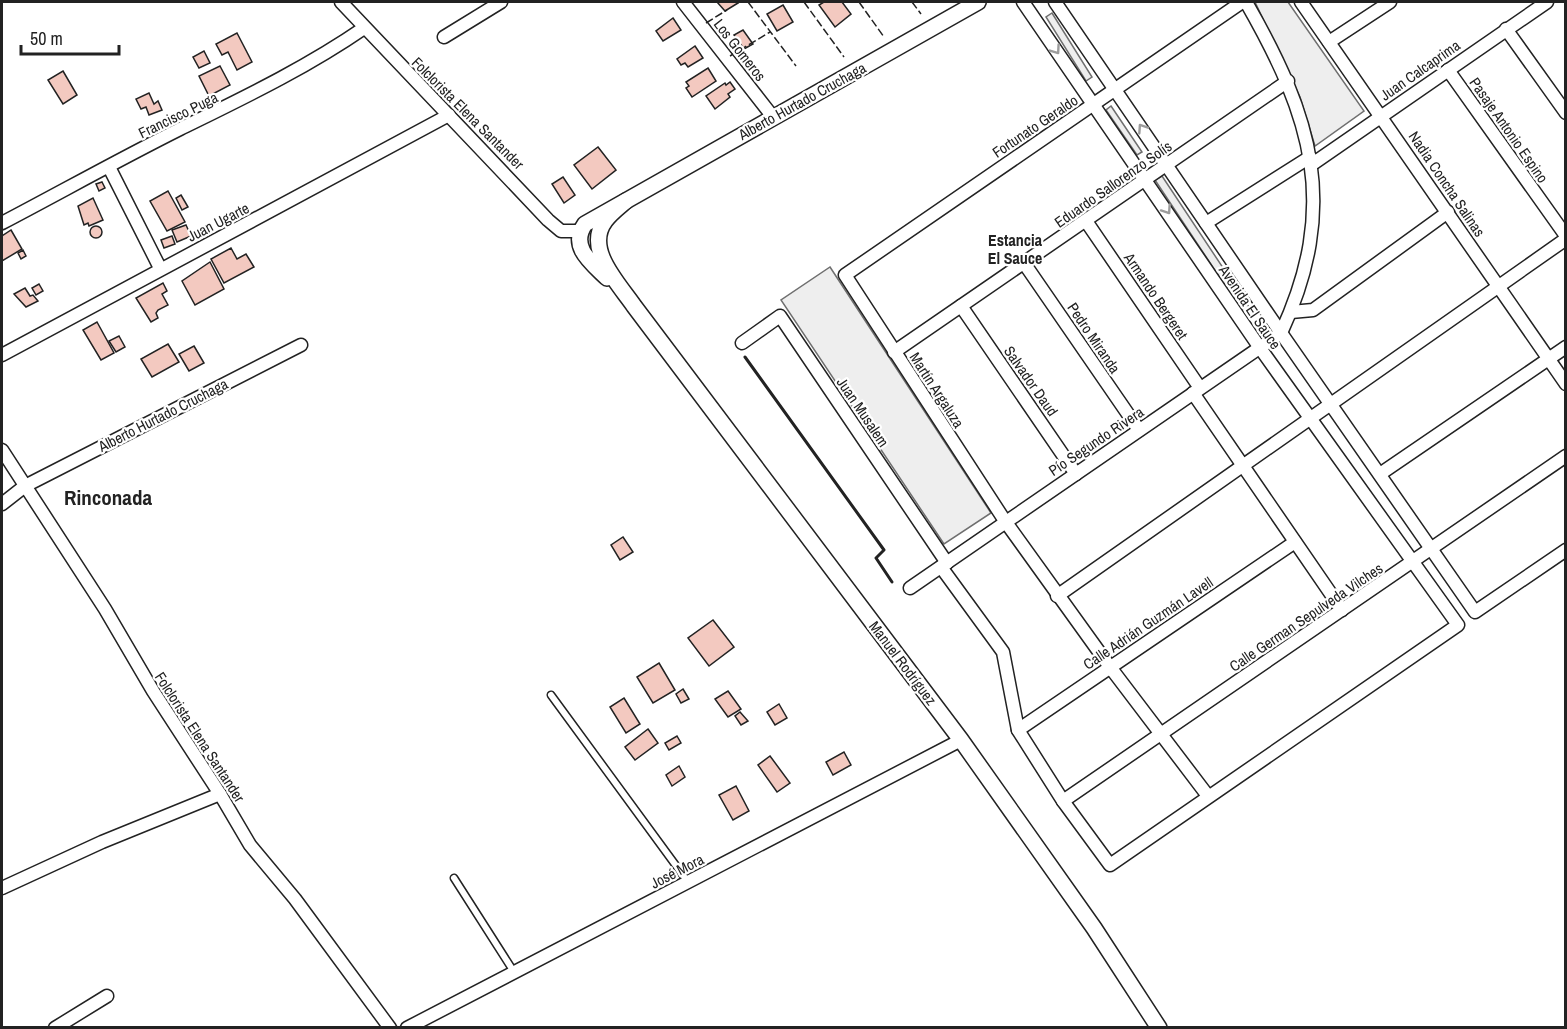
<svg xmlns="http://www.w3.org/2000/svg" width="1567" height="1029" font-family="'Archivo Narrow',sans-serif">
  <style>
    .green { fill: #eee; stroke: #6f6f6f; stroke-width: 1.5 }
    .building { fill: #f3c9c0; stroke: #222; stroke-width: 1.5 }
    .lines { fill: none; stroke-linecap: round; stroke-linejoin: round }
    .service-casing { stroke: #222; stroke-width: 9 }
    .minor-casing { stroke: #222; stroke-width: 15 }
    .tertiary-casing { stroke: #222; stroke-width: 18 }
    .service { stroke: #fff; stroke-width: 6 }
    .minor { stroke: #fff; stroke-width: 12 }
    .tertiary { stroke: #fff; stroke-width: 15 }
    .fence { stroke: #222; stroke-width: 1.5; stroke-dasharray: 8 3; stroke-linecap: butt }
    .wall { stroke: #222; stroke-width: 3 }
    .oneway { stroke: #9c9c9c }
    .labels { text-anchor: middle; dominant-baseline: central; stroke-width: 4.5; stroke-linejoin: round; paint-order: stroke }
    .street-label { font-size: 15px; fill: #222; stroke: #fff }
    .neighbourhood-label { font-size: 16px; font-weight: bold; fill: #222; stroke: #fff }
    .district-label { font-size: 21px; font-weight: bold; fill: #222; stroke: #fff }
  </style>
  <rect width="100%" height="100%" fill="#fff"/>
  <g class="green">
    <path d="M1255,2h33l76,109 -49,35 -15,-49z"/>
    <path d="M1052,13l40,64 -6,4 -40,-64z"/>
    <path d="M1111,106l31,46 -5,3 -31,-45z"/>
    <path d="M1162,176l91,137 -7,4 -91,-137z"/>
    <path d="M830,267l161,246 -47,31 -163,-244z"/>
  </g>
  <g class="building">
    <path d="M717,2h20l1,1 -13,8z"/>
    <path d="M824,2h18l9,12 -16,13 -16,-22z"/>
    <path d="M783,5l10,17 -16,9 -10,-17z"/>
    <path d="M673,18l8,12 -18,11 -7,-10z"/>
    <path d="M743,30l10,14 -9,5 -10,-14z"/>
    <path d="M237,33l15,29 -15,8 -9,-18 -6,3 -6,-11z"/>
    <path d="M695,46l8,12 -15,9 -3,-4 -4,2 -4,-6z"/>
    <path d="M204,51l6,12 -11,5 -6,-11z"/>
    <path d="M220,66l10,19 -21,11 -10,-20z"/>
    <path d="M708,68l8,13 -24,16 -6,-9 3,-2 -3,-4z"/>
    <path d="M63,71l14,24 -14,9 -15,-24z"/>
    <path d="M730,82l5,7 -7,5 2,3 -15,12 -9,-13 19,-13 1,2z"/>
    <path d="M149,93l5,11 4,-3 4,9 -13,5 -3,-8 -5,2 -5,-10z"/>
    <path d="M598,147l18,23 -24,19 -18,-24z"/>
    <path d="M563,177l12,18 -11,8 -12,-19z"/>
    <path d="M102,182l3,6 -6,3 -3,-7z"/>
    <path d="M168,191l17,31 -18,9 -17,-30z"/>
    <path d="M181,195l7,12 -6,3 -6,-12z"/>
    <path d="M93,198l10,22 -14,6 -1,-3 -4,2 -6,-19z"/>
    <path d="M186,225l5,11 -14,6 -5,-12z"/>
    <circle cx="96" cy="232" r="6"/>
    <path d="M11,230l11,19 -20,12v-25z"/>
    <path d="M172,236l3,8 -11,4 -3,-8z"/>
    <path d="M231,248l6,11 9,-5 8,13 -30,16 -13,-24z"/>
    <path d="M23,250l3,6 -5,3 -3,-6z"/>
    <path d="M210,262l14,27 -29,16 -13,-24z"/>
    <path d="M163,283l4,8 -5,3 6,11 -10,5 -2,3 2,5 -7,4 -15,-24z"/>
    <path d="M39,284l4,7 -7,4 -4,-7z"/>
    <path d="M25,288l5,8 3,-1 5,6 -12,6 -12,-13z"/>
    <path d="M97,322l17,31 -13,7 -18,-30z"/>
    <path d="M119,336l6,11 -9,5 -7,-11z"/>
    <path d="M168,344l11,18 -27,15 -11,-18z"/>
    <path d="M194,346l10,17 -15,8 -10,-17z"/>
    <path d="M623,537l10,15 -13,8 -9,-15z"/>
    <path d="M713,620l21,27 -25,19 -21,-28z"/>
    <path d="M659,663l16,27 -22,13 -16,-26z"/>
    <path d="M683,689l6,10 -8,4 -5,-9z"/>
    <path d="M728,691l13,18 -13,8 -13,-18z"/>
    <path d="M624,698l16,26 -14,9 -16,-26z"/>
    <path d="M779,704l8,14 -12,7 -8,-13z"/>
    <path d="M740,712l8,9 -7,4 -6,-9z"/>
    <path d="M648,729l10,14 -23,17 -10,-13z"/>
    <path d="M677,736l4,7 -12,7 -4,-7z"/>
    <path d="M844,752l7,13 -18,10 -7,-13z"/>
    <path d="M770,756l20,27 -13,9 -19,-27z"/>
    <path d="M679,766l6,11 -13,9 -6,-11z"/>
    <path d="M736,786l13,25 -16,9 -14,-25z"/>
  </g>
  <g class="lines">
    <defs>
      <g id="service">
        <path d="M551,695l137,187"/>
        <path d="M454,878l60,94"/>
      </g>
      <g id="minor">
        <path d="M341,2l207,218 13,11h19"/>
        <path d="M683,2l90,115"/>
        <path d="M1055,2l226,331 194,279 91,-62"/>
        <path d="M1301,2l265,382"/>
        <path d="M1506,29l60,84"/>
        <path d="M444,37l57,-35"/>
        <path d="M1329,42l61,-40"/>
        <path d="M1448,70l118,166"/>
        <path d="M1311,165l236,-163"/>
        <path d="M109,167l51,101"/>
        <path d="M1086,221l114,167"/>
        <path d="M2,223c59,-31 118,-64 178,-94 63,-31 126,-61 184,-101"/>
        <path d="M1206,223l104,-66"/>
        <path d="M1024,263l115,167"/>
        <path d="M961,306l115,168"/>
        <path d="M1291,312l22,-2 135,-98"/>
        <path d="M742,343l38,-27 167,247"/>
        <path d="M894,352l394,-271"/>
        <path d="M2,355l447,-240"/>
        <path d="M1193,393l149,217"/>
        <path d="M2,450l103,159 48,82 67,103 30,51 45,54 95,129"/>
        <path d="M1380,474l186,-127"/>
        <path d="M2,504l23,-18 276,-141"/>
        <path d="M941,567l62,85 15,78 45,71 47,64 348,-240 -198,-277 -237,-346"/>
        <path d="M910,588l371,-255c59,-127 31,-216 -35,-331"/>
        <path d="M1057,596l509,-357"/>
        <path d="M1018,730l277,-188"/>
        <path d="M1208,796l-98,-129 -105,-146 -160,-246 397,-273"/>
        <path d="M1063,801l503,-345"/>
        <path d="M2,888l100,-46 118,-48"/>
        <path d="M55,1028l52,-32"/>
        <path d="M407,1028l554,-288"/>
      </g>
      <g id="tertiary">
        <path d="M626,201c-7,6 -16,13 -21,20 -21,28 14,63 29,85l327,434 133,188 65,100"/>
        <path d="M607,278c-15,-15 -38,-31 -22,-54l393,-222"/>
      </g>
    </defs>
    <use href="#service" class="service-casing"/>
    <use href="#minor" class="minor-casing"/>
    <use href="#tertiary" class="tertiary-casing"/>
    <use href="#service" class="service"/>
    <use href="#minor" class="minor"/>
    <use href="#tertiary" class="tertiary"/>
    <g class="fence">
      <path d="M748,2l48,64"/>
      <path d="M804,2l40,55"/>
      <path d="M859,2l25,35"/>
      <path d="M912,2l9,12"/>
      <path d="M706,23l21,-13"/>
      <path d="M730,56l40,-24"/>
    </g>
    <path class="wall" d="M745,357l139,193 -8,8 16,24"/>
  </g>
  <defs><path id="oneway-chevron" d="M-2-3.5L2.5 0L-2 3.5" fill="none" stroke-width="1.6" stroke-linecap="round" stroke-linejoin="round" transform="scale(1.5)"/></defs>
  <g class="oneway">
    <use href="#oneway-chevron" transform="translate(1056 50) rotate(55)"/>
    <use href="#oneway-chevron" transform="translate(1142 128) rotate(-124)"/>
    <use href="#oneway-chevron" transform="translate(1167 210) rotate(56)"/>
  </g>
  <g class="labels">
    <g class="street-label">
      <text transform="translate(740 50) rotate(52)">Los Gomeros</text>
      <text transform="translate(1420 70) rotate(-35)">Juan Calcaprima</text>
      <text transform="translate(802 101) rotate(-29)">Alberto Hurtado Cruchaga</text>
      <text transform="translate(468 113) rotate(45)">Folclorista Elena Santander</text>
      <text transform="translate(178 115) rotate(-26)">Francisco Puga</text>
      <text transform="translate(1035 126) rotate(-34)">Fortunato Geraldo</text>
      <text transform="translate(1509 130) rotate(55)">Pasaje Antonio Espino</text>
      <text transform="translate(1113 184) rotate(-35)">Eduardo Sallorenzo Solís</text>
      <text transform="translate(1447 184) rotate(56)">Nadia Concha Salinas</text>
      <text transform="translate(218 222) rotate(-27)">Juan Ugarte</text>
      <text transform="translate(1156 296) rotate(56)">Armando Bergeret</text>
      <text transform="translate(1250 307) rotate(56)">Avenida El Sauce</text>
      <text transform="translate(1094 338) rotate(56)">Pedro Miranda</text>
      <text transform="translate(1031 381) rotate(55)">Salvador Daud</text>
      <text transform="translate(937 390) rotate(57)">Martín Argaluza</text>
      <text transform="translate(863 412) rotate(56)">Juan Musalem</text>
      <text transform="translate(163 415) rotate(-27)">Alberto Hurtado Cruchaga</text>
      <text transform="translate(1096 441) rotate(-34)">Pío Segundo Rivera</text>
      <text transform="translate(1306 617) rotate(-34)">Calle German Sepulveda Vilches</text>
      <text transform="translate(1148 623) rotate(-34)">Calle Adrián Guzmán Lavell</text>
      <text transform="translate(903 663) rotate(53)">Manuel Rodríguez</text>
      <text transform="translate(200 737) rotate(57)">Folclorista Elena Santander</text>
      <text transform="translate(677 871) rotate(-27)">José Mora</text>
    </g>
    <g class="neighbourhood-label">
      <text x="1015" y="240">Estancia<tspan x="1015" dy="18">El Sauce</tspan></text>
    </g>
    <g class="district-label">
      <text x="108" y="497">Rinconada</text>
    </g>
  </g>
  <rect width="1567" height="1029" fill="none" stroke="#222222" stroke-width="6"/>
  <path d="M21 45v9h98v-9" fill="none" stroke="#222222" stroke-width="3"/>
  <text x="30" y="45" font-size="18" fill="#222222" stroke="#ffffff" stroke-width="4.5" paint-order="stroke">50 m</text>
</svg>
